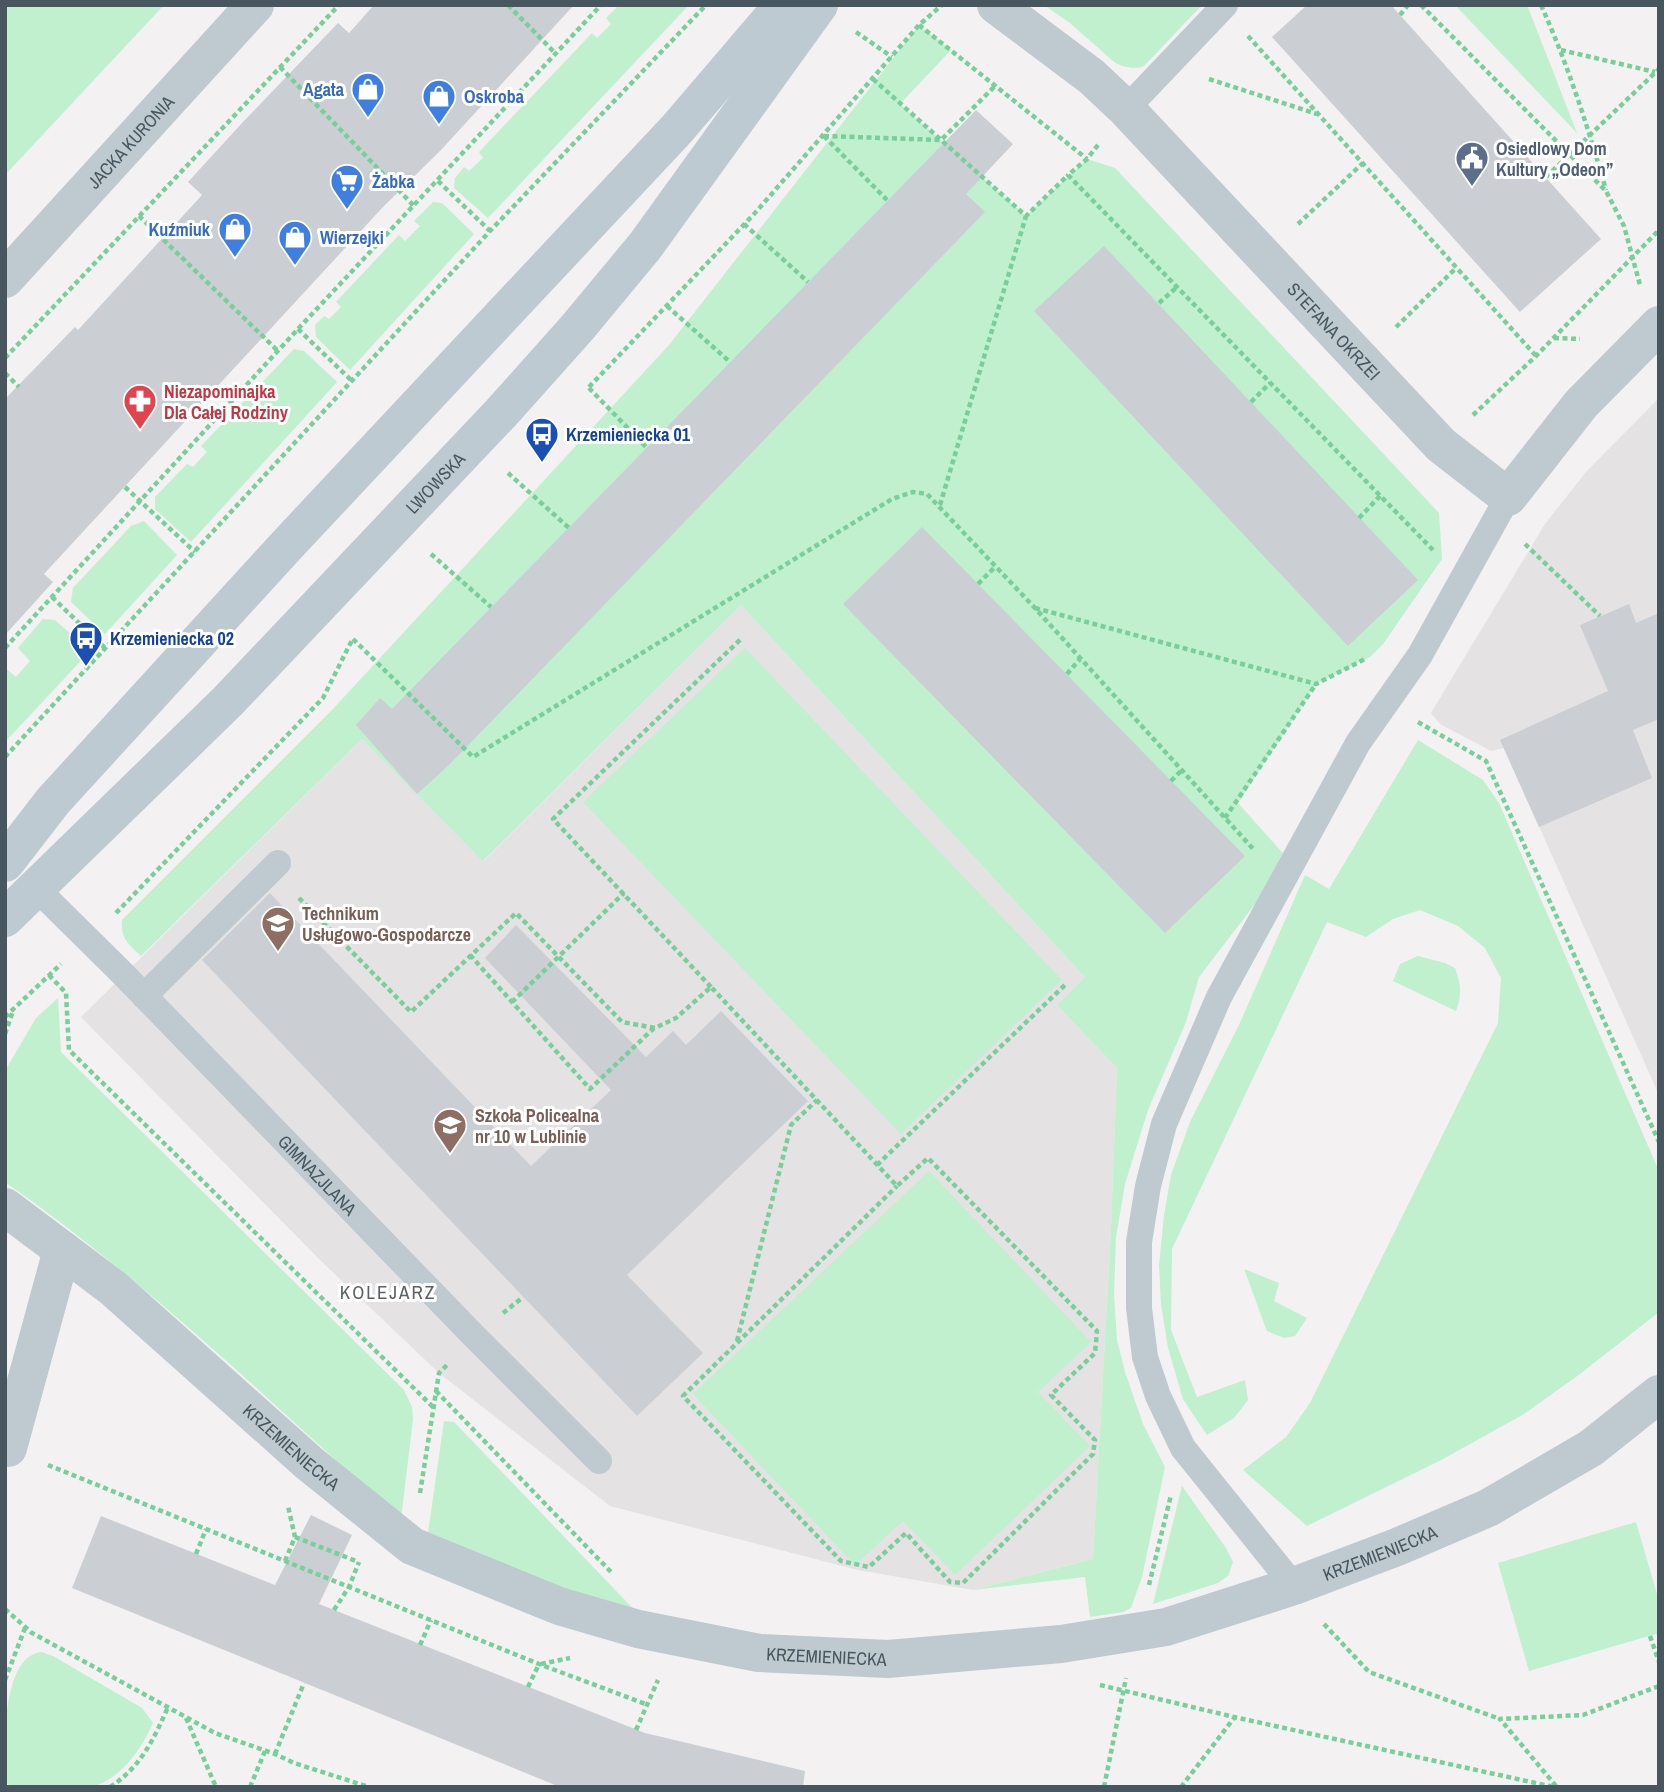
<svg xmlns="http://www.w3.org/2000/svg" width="1664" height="1792" font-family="'Archivo Narrow',sans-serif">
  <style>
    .education { fill: #e4e2e3 }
    .green { fill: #c0f0cd }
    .building { fill: #cbcfd3 }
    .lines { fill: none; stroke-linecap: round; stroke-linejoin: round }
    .path { stroke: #78cf9a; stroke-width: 4.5; stroke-dasharray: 5 3.5; stroke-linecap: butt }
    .lane { stroke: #bfcad0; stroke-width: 26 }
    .street { stroke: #bfcad0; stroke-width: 38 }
    .secondary { stroke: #bdcad2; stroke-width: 38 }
    .labels { text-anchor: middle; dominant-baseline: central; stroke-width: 6; stroke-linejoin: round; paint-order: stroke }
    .shop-label { font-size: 18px; font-weight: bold; fill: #366cbe; stroke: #fff; text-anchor: start }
    .street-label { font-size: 18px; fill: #48575f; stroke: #fff }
    .service-label { font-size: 18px; font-weight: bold; fill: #4e5e75; stroke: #fff; text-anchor: start }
    .health-label { font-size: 18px; font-weight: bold; fill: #be3a42; stroke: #fff; text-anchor: start }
    .transit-label { font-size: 18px; font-weight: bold; fill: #164399; stroke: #fff; text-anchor: start }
    .education-label { font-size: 18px; font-weight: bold; fill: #785e54; stroke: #fff; text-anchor: start }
    .neighbourhood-label { font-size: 19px; letter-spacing: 2px; fill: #5d6266; stroke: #fff }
  </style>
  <rect width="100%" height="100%" fill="#f3f1f1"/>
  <g class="education">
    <path d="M1659,398v697l-155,-347 -13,3 -51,-27 -9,-11 114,-189 41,-52z"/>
    <path d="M741,605l344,372 -28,28 60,63 -6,161 -18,330 -120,31 -115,-20 -248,-64 -171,-133 -118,-112 -240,-244 281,-278 122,122z"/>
  </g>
  <g class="green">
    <path d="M5,5h159l-159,170z"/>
    <path d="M619,5h70l-201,213 -34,-30 1,-10 9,-11 5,4 14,-13 -4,-6 113,-119 5,5 14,-14 -5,-6z"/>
    <path d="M1044,5h158l-58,61c-10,4 -23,1 -31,-5l-43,-38z"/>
    <path d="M1455,5h72l50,128z"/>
    <path d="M919,25l32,25 -51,54 126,112 61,-57 28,9 324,345 3,46 -59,85 -13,13 -54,27 -78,119 51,57 -90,117 -13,45 -38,88 -23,74 -9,53 -2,58 3,45 8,32 18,52 22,43 -23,110 -11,31 -8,4 -33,5 -5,-40 -112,13 120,-31 18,-330 6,-161 -60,-63 28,-28 -344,-372 -258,256 -121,-122 -221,217c-12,-11 -21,-18 -19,-36l210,-210 337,-365z"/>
    <path d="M433,202l9,1 32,31 -124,136 -34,-33 -1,-12 9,-9 5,3 12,-12 -5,-5 63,-67 6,6 15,-15 -6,-5z"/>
    <path d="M294,349l10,2 33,31 -146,160 -36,-33v-12l32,-33 6,3 14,-15 -6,-6z"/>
    <path d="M144,521l33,34 -72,79 -34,-32 2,-14 58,-62z"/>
    <path d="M43,619l12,1 35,31 -85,91v-74l11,9 14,-16 -12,-13z"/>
    <path d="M745,648l317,332 -161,154 -318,-332z"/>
    <path d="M1418,740l65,40 16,23 160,368v141l-79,62 -56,40 -81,45 -136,67 -64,-56 43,-33 24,-34 188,-380 3,-45 -16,-30 -27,-22 -38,-16 -27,9 -27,18 -39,-15 -155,327 -1,81 26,67 48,-17 3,20 -14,18 -27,17 -24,-36 -15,-51 -7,-44 -2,-39 5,-50 7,-40 19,-53 49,-97 66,-150 24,14z"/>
    <path d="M1418,956l27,7 10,5c6,16 7,27 1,43l-63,-30 7,-17z"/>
    <path d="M58,998l3,54 343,338 8,17 1,12 -12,100c-129,-115 -254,-238 -396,-337v-111l31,-53z"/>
    <path d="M929,1171l162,171 -53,50 52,54 -135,129 -52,-54 -48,44 -162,-171z"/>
    <path d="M1244,1269l35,14 -5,18 33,17 -12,18 -11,2 -17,-7z"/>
    <path d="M444,1421l10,1 190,198 -217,-80z"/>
    <path d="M1182,1486l44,62 7,14 -5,14 -10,7 -65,21z"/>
    <path d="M1636,1522l23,79v32l-130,38 -31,-108z"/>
    <path d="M41,1652l12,4 89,52 11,15c-11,25 -33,58 -63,64 -21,3 -54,0 -76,0l-9,-4c0,-33 -5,-125 36,-131z"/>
  </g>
  <g class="building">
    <path d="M374,5h200l-133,145 -58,57 -339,367 9,8 -48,53v-236l70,-72 3,3 124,-135 -14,-13 54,-59 96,-100 11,10z"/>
    <path d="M1307,5h84l210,234 -81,73 -248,-275z"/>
    <path d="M976,110l37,34 -47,50 19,18 -536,553 -32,29 -61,-69 24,-27 12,11z"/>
    <path d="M1104,246l314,334 -70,66 -314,-335z"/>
    <path d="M922,527l323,329 -80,77 -322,-329z"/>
    <path d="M1629,604l7,19 23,-10v106l-26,11 19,48 -113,49 -39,-87 108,-49 -28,-66z"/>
    <path d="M270,893l261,273 80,-76 -126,-132 31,-33 130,132 27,-26 13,14 35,-34 87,90 -181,174 76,78 -66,63 -435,-456z"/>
    <path d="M311,1515l41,20 -33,69 326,129 160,38 -2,16h-243l-488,-199 29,-72 174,69z"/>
  </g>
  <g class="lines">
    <g class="path">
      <path d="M508,5l48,49"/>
      <path d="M1421,5l185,186 18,35 16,59"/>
      <path d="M1541,5c27,60 47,122 65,185"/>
      <path d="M1400,15l8,-10"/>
      <path d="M919,25l168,134"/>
      <path d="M856,32l36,25"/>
      <path d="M1248,36l288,320"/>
      <path d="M1561,50l94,22"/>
      <path d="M280,67l134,139"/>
      <path d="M873,79l153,137 42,-41"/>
      <path d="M1209,79l108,35"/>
      <path d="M824,136l117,4 54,-54"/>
      <path d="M824,136l63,64"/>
      <path d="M1098,145l-11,14 -19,16 365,375"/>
      <path d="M1546,177l113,-108"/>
      <path d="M438,181l52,50"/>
      <path d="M139,216l139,135"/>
      <path d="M744,224l64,58"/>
      <path d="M1298,224l65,-61"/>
      <path d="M1159,303l18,-16"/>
      <path d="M667,306l63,56"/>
      <path d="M1396,327l60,-59"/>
      <path d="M298,329l53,51"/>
      <path d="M1554,338l26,1"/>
      <path d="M5,358l334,-353"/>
      <path d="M5,373l14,14"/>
      <path d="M589,387l166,-174 164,-188 23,-20"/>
      <path d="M589,388l58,60"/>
      <path d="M1251,402l19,-19"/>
      <path d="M1473,415l63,-59 123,-126"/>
      <path d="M508,473l61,55"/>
      <path d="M125,487l70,65"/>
      <path d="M940,505l86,-289"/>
      <path d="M1359,518l21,-22"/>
      <path d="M1525,544l75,72"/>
      <path d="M431,554l60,53"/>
      <path d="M978,584l18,-18"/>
      <path d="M52,597l54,52"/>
      <path d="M1035,608l281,76 51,-26"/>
      <path d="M353,639l120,118 419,-258 21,-7 14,2 107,113 221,244"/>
      <path d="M5,648l293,-319 303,-324"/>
      <path d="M1067,674l13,-15"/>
      <path d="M1418,722l68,39 173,381"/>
      <path d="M5,757l485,-526 216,-226"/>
      <path d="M1171,781l10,-10"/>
      <path d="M1225,818l91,-134"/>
      <path d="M299,898l112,114 105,-99 106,109 33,6 21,-10 35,-31 186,199 31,-28 169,173 -2,22 -44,42 44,45 -2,14 -130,129 -13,-1 -44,-49 -37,34 -28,-6 -158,-165 214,-210"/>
      <path d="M116,913l207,-215 30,-60"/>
      <path d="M470,955l120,134 64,-61"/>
      <path d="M49,975l17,18 3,57 364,357"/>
      <path d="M711,987l-158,-168 189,-181"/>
      <path d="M512,1002l112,-109"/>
      <path d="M5,1017l56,-53"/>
      <path d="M5,1034l8,-23"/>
      <path d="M877,1165l188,-180"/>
      <path d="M503,1313l19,-15"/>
      <path d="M737,1341l54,-216 26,-25"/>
      <path d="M436,1391l176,182"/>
      <path d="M48,1465l491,199 109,41"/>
      <path d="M420,1493l19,-120 9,-9"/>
      <path d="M295,1537l61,24"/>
      <path d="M196,1554l10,-25"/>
      <path d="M285,1561l10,-24 -7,-31"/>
      <path d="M1149,1585l22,-90"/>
      <path d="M5,1609l27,24 183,100 60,21 19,9 75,24"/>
      <path d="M334,1610l15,-23 10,-25"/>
      <path d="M1324,1624l45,48 131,47"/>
      <path d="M1650,1636l9,26"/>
      <path d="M420,1645l11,-25"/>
      <path d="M541,1664l29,-6"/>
      <path d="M5,1680l20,-52"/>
      <path d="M1100,1685l134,32 320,70"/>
      <path d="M528,1687l11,-23"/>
      <path d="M186,1718l30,69"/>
      <path d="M636,1730l22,-50"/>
      <path d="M275,1754l29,-71"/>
      <path d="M1556,1786l-56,-67 83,-4 76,-29"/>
      <path d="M110,1787c30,-19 44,-48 58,-80"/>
      <path d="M250,1787l15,-36"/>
      <path d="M1104,1787l22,-109"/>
      <path d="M1181,1787l53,-69"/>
    </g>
    <g class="lane">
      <path d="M1126,109l99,-104"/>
      <path id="s1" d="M36,888l87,86 352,363 124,124"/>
      <path d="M144,996l134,-133"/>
      <path d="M1294,1586l-111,-138 -25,-52 -13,-39 -6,-49v-66l9,-56 16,-62 55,-127 139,-254 62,-88 88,-158"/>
    </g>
    <g class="street">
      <path id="s2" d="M996,5l96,72 34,32 315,336 67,52 73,-93 78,-79"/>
      <path id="s3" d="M5,279l250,-274"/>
      <path id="s4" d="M5,1207l108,81 196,175 103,83 147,60 79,23 121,24 129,6 173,-15 105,-17 128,-41 103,-39 91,-39 103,-60 68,-54"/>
      <path d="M8,1448l54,-198"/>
    </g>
    <g class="secondary">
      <path d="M5,863l48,-62 234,-256 390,-416 106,-124"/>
      <path id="s5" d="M5,918l223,-217 273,-288 76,-85 68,-82 174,-241"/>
    </g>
  </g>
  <defs>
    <symbol id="shop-pin" viewBox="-11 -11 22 30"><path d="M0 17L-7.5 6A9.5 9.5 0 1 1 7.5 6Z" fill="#3f7fe0" stroke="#fff"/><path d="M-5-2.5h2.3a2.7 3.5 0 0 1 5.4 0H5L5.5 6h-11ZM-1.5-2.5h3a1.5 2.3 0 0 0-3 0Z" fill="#fff"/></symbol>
    <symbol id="civic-pin" viewBox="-11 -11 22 30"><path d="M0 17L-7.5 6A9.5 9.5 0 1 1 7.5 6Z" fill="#5c6f8a" stroke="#fff"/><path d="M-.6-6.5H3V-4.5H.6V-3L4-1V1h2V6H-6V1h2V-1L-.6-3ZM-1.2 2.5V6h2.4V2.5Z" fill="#fff"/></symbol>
    <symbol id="supermarket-pin" viewBox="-11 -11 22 30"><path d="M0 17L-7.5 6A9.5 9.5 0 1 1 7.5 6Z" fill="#3f7fe0" stroke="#fff"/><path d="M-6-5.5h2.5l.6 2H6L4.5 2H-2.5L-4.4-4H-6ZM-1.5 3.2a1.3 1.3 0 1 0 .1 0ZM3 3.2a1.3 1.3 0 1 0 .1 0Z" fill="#fff"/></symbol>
    <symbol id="pharmacy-pin" viewBox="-11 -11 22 30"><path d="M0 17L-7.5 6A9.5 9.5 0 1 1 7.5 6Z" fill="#e0444e" stroke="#fff"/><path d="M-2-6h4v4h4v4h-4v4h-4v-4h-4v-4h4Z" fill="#fff"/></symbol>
    <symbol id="bus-pin" viewBox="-11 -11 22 30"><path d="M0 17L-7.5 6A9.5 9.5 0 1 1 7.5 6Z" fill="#1a4fb4" stroke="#fff"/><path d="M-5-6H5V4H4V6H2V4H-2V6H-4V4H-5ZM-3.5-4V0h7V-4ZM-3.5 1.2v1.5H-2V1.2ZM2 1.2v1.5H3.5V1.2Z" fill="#fff"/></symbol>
    <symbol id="school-pin" viewBox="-11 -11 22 30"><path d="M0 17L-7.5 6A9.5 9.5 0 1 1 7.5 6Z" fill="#8d6e63" stroke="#fff"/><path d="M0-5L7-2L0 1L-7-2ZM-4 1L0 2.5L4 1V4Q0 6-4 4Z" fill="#fff"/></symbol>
    <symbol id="university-pin" viewBox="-11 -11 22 30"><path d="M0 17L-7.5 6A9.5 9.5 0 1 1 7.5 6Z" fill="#8d6e63" stroke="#fff"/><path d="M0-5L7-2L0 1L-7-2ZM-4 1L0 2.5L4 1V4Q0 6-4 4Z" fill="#fff"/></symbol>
  </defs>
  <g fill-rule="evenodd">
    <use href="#shop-pin" x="349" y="70" width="38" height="52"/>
    <use href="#shop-pin" x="420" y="77" width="38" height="52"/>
    <use href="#civic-pin" x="1453" y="139" width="38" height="52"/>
    <use href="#supermarket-pin" x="328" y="162" width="38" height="52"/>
    <use href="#shop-pin" x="216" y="210" width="38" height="52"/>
    <use href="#shop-pin" x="276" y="218" width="38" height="52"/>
    <use href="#pharmacy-pin" x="121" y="382" width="38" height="52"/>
    <use href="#bus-pin" x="523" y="415" width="38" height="52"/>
    <use href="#bus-pin" x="67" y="619" width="38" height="52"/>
    <use href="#school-pin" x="259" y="904" width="38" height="52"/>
    <use href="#university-pin" x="431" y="1106" width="38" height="52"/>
  </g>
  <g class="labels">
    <g class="shop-label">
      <text x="344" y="89" text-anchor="end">Agata</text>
      <text x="464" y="96">Oskroba</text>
      <text x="372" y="181">Żabka</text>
      <text x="210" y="229" text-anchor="end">Kuźmiuk</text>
      <text x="320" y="237">Wierzejki</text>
    </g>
    <g class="street-label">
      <text stroke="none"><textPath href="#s3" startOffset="186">JACKA KURONIA</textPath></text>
      <text stroke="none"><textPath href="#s2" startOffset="471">STEFANA OKRZEI</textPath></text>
      <text stroke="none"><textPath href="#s5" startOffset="612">LWOWSKA</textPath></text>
      <text stroke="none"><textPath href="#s1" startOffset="402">GIMNAZJLANA</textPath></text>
      <text stroke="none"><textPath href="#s4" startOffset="374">KRZEMIENIECKA</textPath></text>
      <text stroke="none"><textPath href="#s4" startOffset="1530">KRZEMIENIECKA</textPath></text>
      <text stroke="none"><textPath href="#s4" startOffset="962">KRZEMIENIECKA</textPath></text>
    </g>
    <g class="service-label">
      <text x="1496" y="148">Osiedlowy Dom<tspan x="1496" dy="21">Kultury „Odeon”</tspan></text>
    </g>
    <g class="health-label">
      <text x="164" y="391">Niezapominajka<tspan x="164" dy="21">Dla Całej Rodziny</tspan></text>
    </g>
    <g class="transit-label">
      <text x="566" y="434">Krzemieniecka 01</text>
      <text x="110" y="638">Krzemieniecka 02</text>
    </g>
    <g class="education-label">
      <text x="302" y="913">Technikum<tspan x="302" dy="21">Usługowo-Gospodarcze</tspan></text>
      <text x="475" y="1115">Szkoła Policealna<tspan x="475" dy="21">nr 10 w Lublinie</tspan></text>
    </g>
    <g class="neighbourhood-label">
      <text x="388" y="1292">KOLEJARZ</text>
    </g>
  </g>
  <rect width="1664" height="1792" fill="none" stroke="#48575f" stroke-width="14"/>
</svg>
